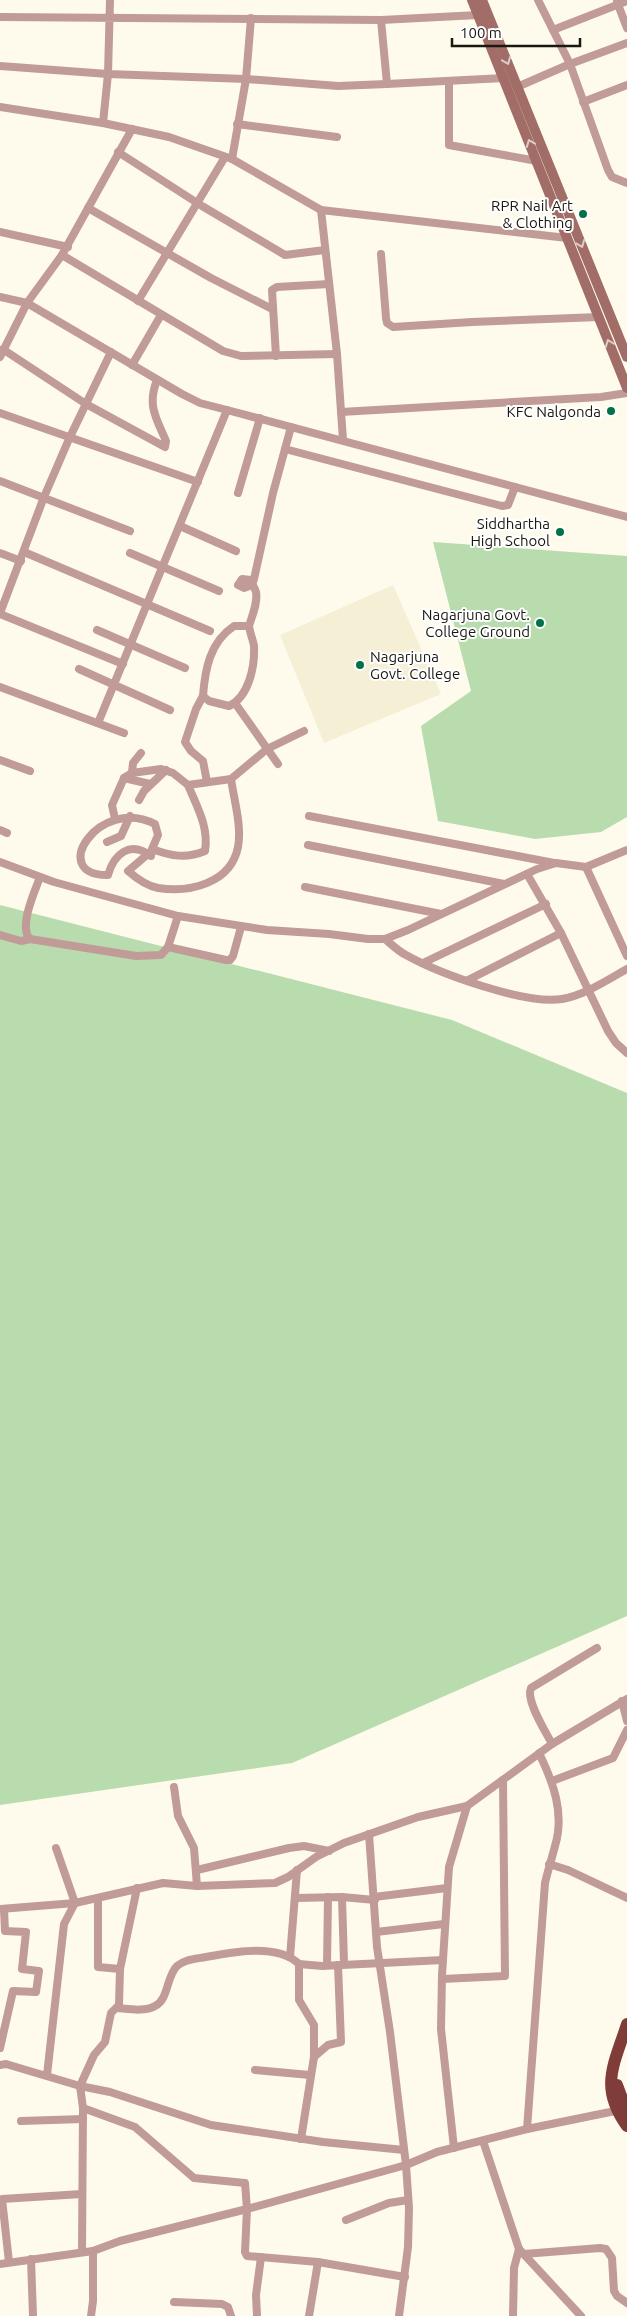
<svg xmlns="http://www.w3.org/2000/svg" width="627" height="2316" font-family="Ubuntu,sans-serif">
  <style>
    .built { fill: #f5efd5 }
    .green { fill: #b8dcae }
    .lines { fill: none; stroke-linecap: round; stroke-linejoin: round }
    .minor { stroke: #c19b97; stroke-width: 8 }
    .secondary { stroke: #a26d67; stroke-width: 10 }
    .trunk { stroke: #803c38; stroke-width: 12 }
    .oneway { stroke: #deccca }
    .poi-dot { fill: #017149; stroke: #fff; stroke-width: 2 }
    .labels { text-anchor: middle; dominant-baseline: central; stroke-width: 4; stroke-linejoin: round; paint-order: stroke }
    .poi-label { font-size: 15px; fill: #1a1812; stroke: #fff; text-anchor: end }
  </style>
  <rect width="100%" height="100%" fill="#fefbec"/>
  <path class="built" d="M393,585l48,109 -117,49 -44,-108z"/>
  <g class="green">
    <path d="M433,542l194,14v261l-26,15 -66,7 -97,-18 -17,-95 50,-35z"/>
    <path d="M0,905l452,115 175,73v523l-335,147 -292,42z"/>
  </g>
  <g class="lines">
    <g class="minor">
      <path d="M538,0l32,64 38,106 4,7 15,6"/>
      <path d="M617,2l10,26"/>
      <path d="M0,17l381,3 6,64 -49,2 -92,-7 -138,-5 2,-74"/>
      <path d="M381,20l97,-5"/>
      <path d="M553,30l74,-29"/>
      <path d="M0,66l108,8 -5,49 -103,-16"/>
      <path d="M449,81v64l88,16"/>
      <path d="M387,84l117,-6"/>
      <path d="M517,87l53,-23 57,-21"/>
      <path d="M583,102l44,-17"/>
      <path d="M103,123l66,14 63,22 89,51 246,28"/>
      <path d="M237,124l100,13"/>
      <path d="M132,129l-70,126 161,96 18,5 96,-2"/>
      <path d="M118,152l84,54 83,49 40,-5"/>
      <path d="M232,159l14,-80 5,-61"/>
      <path d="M88,208l123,70 61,31"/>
      <path d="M321,210l16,144 6,86"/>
      <path d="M0,232l68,15"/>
      <path d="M381,254l5,64 1,5 6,4 79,-5 127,-5"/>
      <path d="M0,297l27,6 155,91 18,9 27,7 -129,313"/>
      <path d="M138,301l87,-144"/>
      <path d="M0,350h4l82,54 79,43 1,-6c-10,-23 -19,-36 -9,-61"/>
      <path d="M276,356l-4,-66 5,-3 52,-3"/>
      <path d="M0,357l27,-54 35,-48"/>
      <path d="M132,365l29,-50"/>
      <path d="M227,410l400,107"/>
      <path d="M341,412l260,-15 26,-4"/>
      <path d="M0,413l198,69"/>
      <path d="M285,449l217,57 6,-1 7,-18"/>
      <path d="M0,481l130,50"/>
      <path d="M238,493l22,-75"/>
      <path d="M180,526l56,25"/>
      <path d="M24,552l186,79"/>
      <path d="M0,553l21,8"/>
      <path d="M130,553l89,38"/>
      <path d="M0,613l44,-116 25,-58 42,-87"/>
      <path d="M0,614l123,50"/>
      <path d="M234,626h15c1,7 4,14 5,20 1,20 -5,51 -25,60l-20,-5 -6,-5c2,-27 7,-54 31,-70z"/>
      <path d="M249,626c3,-10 9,-23 7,-34 -1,-4 -4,-7 -5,-12l-9,-1 -4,6 6,3 8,-3 2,-6 19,-86 18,-66"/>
      <path d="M97,630l88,38"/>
      <path d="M79,669l91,41"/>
      <path d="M0,687l124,46"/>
      <path d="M203,696l-7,13 -11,33 6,9 12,10 4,21"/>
      <path d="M235,703l43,61"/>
      <path d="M0,760l30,11"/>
      <path d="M132,773l1,-10 8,-10"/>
      <path d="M124,778l26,6"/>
      <path d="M139,800l5,-9 22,-21"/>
      <path d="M309,816l245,47"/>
      <path d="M115,819l-3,-14 12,-27 8,-5 29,-4 12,4 15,12"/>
      <path d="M0,830l7,3"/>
      <path d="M107,842l14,-6 9,-20"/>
      <path d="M308,845l196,39"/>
      <path d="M152,849l-1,7c-21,-16 -37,-2 -43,19 -61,1 -9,-80 47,-51l3,11 -6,14c19,7 34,10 53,2 4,-24 -8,-44 -17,-66l43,-6"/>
      <path d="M148,854l-20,17c8,7 19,15 30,17 32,5 73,-5 80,-41 4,-21 -4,-47 -7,-68l36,-30 37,-18"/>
      <path d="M0,862l54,20 124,34 89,14 62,4 39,5h17l23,-9 129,-61 19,-6 30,4 41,89"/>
      <path d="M586,867l41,-17"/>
      <path d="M527,874l34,59 47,98 8,12 11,10"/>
      <path d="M40,877c-5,14 -22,50 -10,62l106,17 25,-1 7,-8"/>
      <path d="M305,887l136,27"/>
      <path d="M178,916l-10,31 58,13h4l3,-4 8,-29"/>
      <path d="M0,935l21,6 9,-2"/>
      <path d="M385,939c6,5 13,12 21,16 32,18 119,50 156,44 23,-4 45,-19 65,-30"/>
      <path d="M423,963l123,-59"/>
      <path d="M468,980l93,-47"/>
      <path d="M622,1701l5,20"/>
      <path d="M552,1744c-6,-12 -27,-44 -21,-56l66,-40"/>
      <path d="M552,1781l61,-23 14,-28"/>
      <path d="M174,1787l4,29 16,32 3,38"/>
      <path d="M369,1834l8,113 13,85 16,133 3,43 -1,39 -9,69"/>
      <path d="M549,1864l19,6 59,28"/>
      <path d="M197,1870l92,-22 15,-2 25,5"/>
      <path d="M342,1897l2,66"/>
      <path d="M374,1897l73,-9"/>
      <path d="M296,1898l46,-1 33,3"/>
      <path d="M98,1899v68l22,2"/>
      <path d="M0,1909l75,-6 88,-20 34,3 78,-3 13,-6 28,-20 28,-14 74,-26 49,-11"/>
      <path d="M376,1932l68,-8"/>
      <path d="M290,1957l7,-87"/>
      <path d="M299,1964l23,2 121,-6"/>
      <path d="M327,1965l1,-68"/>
      <path d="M442,1979l63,-3 -2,-196"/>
      <path d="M117,2008c12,1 28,4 38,-2 14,-7 11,-29 22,-40 8,-7 19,-7 29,-9 27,-5 71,-14 93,7v36l15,25v32l-13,82"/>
      <path d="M0,2048l13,-57 23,1 3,-21 -17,-2 4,-37 -21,-1 -1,-22"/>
      <path d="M314,2057l14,-12 13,-3 -3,-77"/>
      <path d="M0,2065l6,-1 74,22 30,6 101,33 112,17 81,8"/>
      <path d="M255,2070l55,5"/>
      <path d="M47,2075l17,-151 11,-21 -19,-55"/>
      <path d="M83,2108l52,19 59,51 51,5 2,26 -2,43 2,4 71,6 87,15"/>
      <path d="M21,2121l62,-2"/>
      <path d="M527,2129l18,-246c3,-13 7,-25 10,-37 10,-33 -2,-64 -16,-93"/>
      <path d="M483,2141l36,108 62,67"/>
      <path d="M454,2148l-13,-119 1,-54 7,-108 18,-61 85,-62 75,-45"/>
      <path d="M346,2220l43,-17 19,-3"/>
      <path d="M82,2252l1,-144 -3,-22 14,-31 11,-13 6,-29 8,-8 1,-36 17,-81"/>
      <path d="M524,2254l76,-6 6,1 6,9 2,33 3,5 10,7"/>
      <path d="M31,2259l2,57"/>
      <path d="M9,2262l-7,-63 80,-5"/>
      <path d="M0,2264l93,-13 27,-10 127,-32 159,-44 31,-13 90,-23 93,-19"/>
      <path d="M174,2302l48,2 6,3 3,9"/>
      <path d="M91,2316l2,-15v-50"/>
      <path d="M257,2316l-1,-21 5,-38"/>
      <path d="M309,2316l9,-54"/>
      <path d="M513,2316l1,-48 5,-19"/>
    </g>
    <g class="secondary">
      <path d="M472,0l155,388"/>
      <path d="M482,0l145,357"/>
    </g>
    <g class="trunk">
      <path d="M627,2024c-13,41 -28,63 0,102"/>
      <path d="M617,2085l10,27"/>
    </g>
  </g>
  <defs><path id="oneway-chevron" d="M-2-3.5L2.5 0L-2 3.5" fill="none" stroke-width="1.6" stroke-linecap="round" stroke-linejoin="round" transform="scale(1.25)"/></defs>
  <g class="oneway">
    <use href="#oneway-chevron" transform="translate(507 61) rotate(68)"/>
    <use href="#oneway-chevron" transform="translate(530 143) rotate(-112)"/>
    <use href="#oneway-chevron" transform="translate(581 244) rotate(68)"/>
    <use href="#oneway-chevron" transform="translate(609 343) rotate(-111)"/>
  </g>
  <g class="poi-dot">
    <circle cx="583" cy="214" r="5"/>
    <circle cx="611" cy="411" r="5"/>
    <circle cx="560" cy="532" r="5"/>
    <circle cx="540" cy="623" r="5"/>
    <circle cx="360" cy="665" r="5"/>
  </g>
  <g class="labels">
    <g class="poi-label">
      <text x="573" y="205">RPR Nail Art<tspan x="573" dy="17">&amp; Clothing</tspan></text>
      <text x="601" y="411">KFC Nalgonda</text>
      <text x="550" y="523">Siddhartha<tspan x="550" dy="17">High School</tspan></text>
      <text x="530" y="614">Nagarjuna Govt.<tspan x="530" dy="17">College Ground</tspan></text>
      <text x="370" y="656" text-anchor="start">Nagarjuna<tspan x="370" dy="17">Govt. College</tspan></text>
    </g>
  </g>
  <path d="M452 38v8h128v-8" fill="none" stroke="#1a1812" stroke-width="2.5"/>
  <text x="460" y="38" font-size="15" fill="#1a1812" stroke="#ffffff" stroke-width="4" paint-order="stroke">100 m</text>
</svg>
